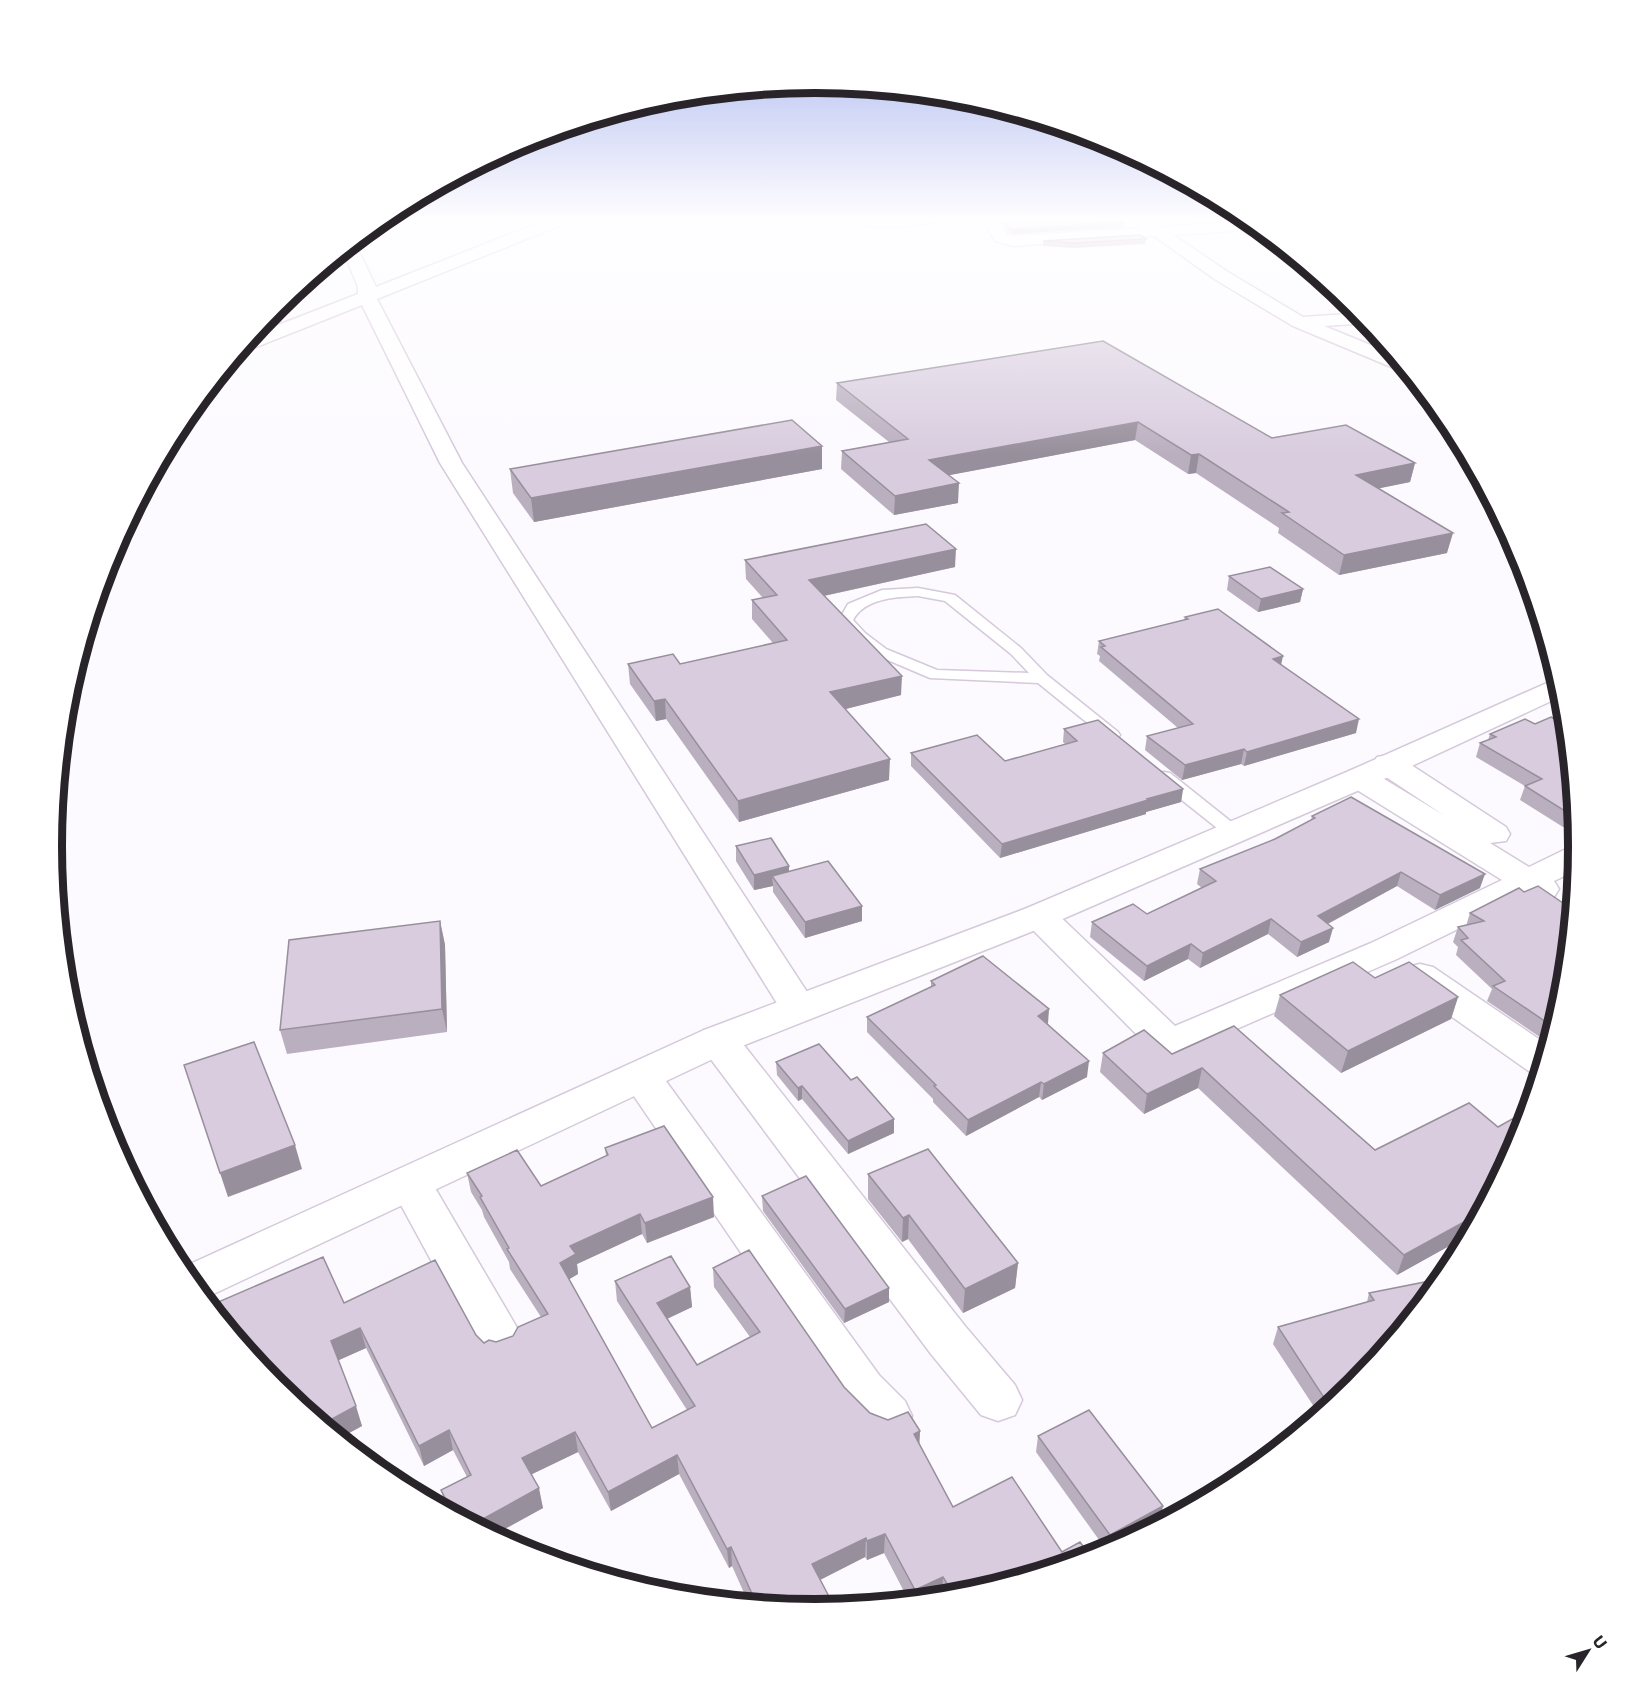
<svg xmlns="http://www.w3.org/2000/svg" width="1630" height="1693" font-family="Commissioner,sans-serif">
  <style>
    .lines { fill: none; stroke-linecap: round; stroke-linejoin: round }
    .service-casing { stroke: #d5c9db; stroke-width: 3 }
    .minor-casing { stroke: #d5c9db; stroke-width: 3 }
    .tertiary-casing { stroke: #d5c9db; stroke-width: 3 }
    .primary-casing { stroke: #d5c9db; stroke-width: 3 }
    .service { fill: #fff; fill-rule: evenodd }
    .minor { fill: #fff; fill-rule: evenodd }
    .tertiary { fill: #fff; fill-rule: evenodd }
    .primary { fill: #fff; fill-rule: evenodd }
    .wall { fill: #baafbf }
    .shaded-wall { fill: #978f9b }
    .building { fill: #d8ccde; stroke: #978f9b; stroke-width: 1.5 }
    .rim { fill: none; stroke: #28242a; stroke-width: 8 }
  </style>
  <rect width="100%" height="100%" fill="#fcfafe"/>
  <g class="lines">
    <defs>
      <g id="service">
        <path d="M918,588l37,7 66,53 26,27 71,57 2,3 -2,3h-12l-68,-55 -108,-5 -54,-23 -21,-16 -16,-19 9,-16 34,-14zM918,596l27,5 66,53 18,19 -92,-3 -51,-21 -21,-16 -12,-13c12,-22 43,-23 65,-24z"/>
        <path d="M1164,772l6,1 69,55 3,4 -3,4h-12l-69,-55 -2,-4 2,-4z"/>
      </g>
      <g id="minor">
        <path d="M851,218h91l-7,5c-20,1 -70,10 -84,-5z"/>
        <path d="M982,218h15l10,17 6,1 128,-8 -11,-10h18l12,9 91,-6 10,8 -88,6 55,37 75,45 58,-4 8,10 -45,3 71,29 12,15 -11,-1 -103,-43 -77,-46 -62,-44 -141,10 -18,-5z"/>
        <path d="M1388,755l11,2 107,70 4,7 -4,7 -16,2 39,24 37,-18 13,-3 -2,24 -23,11 5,8 -5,8 -12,3 -15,-5 -130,64 -227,99 -14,-4 -129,-130 -5,-8 5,-8 12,-3 12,3 124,118 196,-83 131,-63 -153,-95 -5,-7 5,-7 11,-2 11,2 74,45 -68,-45 -4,-7 4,-7z"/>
        <path d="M1420,964l13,3 116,79 -9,29 -10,-3 -123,-87 -5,-9 5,-9z"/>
        <path d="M718,1027l14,3 233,296 50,59 7,15 -7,15 -17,6 -17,-6 -50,-61 -227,-304 -5,-10 5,-10z"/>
        <path d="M641,1062l14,4 224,309 26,26 7,15 -7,15 -17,7 -17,-7 -26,-26 -218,-319 -6,-10 6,-10z"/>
        <path d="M410,1167l15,4 91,155 6,14 -6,14 -17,6 -17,-6 -93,-171 6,-12z"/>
      </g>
      <path id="tertiary" d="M551,218h22l-2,3 -194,78 85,164 349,535 6,9 -6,9 -13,4 -13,-4 -345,-553 -78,-158 -113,45 -11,1 12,-15 108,-42v-7l-15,-37 11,-9 22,46z"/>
      <path id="primary" d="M1558,678l6,17 -193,90 -320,139 -319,126 -525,247 -4,2 -24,-30 525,-239 323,-122 322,-137z"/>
    </defs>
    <use href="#service" class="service-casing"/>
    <use href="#minor" class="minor-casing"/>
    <use href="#tertiary" class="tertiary-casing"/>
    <use href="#primary" class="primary-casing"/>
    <use href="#service" class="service"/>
    <use href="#minor" class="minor"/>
    <use href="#tertiary" class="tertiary"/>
    <use href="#primary" class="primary"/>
  </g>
  <g class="wall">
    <path d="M1000,218h120l4,4v5l-111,7 -5,-1z"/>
    <path d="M1146,239l-1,5 -71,4 -31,-2v-5z"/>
    <path d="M837,383l435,55 143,25 -5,19 -31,6 68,65 -108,22 -61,-42 1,-5 -83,-55 -8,1 -53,-34 -186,35 9,28 -64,12 -53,-46 1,-18 47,-9 -53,-42z"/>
    <path d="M510,469h312l-288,53 -21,-29z"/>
    <path d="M745,560l210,7 -131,29 77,99 -56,14 44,71 -150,42 -73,-103 -10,2 -26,-37 -2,-20h52l93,-21 -21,-24v-19l11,-2 -17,-19z"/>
    <path d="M1229,576l74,13 -3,13 -42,10 -31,-22z"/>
    <path d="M1185,617l96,48 75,68 -112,33 -3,-2 -59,16 -37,-30 2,-14 31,-8 -79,-67 1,-5 -3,-2 2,-13 85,-21z"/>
    <path d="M1535,724l32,2 9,95 -13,6 -43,-27 5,-14 -49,-29 4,-14 8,-3 2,-6z"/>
    <path d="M1064,729l119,60 -2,13 -35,10v2l-146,44 -89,-92v-13l94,8 60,-17 -2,-2z"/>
    <path d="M1312,816l168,72 -45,22 -38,-24 -69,38 1,18 -32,15 -29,-23 -68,34 -12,-9 -44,22 -54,-44 2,-15 55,-8 55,-26 -5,-4 3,-15 75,-30 36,-19z"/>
    <path d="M736,846l126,60v15l-57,17 -32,-46v-6l-19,4 -18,-29z"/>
    <path d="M1519,888l45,108 -14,48 -63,-43 5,-12 -36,-34 2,-8 -5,-5 5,-15 8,-1 4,-13z"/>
    <path d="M440,921l5,24 2,87 -160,22 -7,-24z"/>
    <path d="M1375,978l83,19 -7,22 -110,54 -67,-57 6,-21z"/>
    <path d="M931,981l117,43 39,53 -45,23 -3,-3 -73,39 -33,-34v-3l-66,-67v-15l64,-30z"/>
    <path d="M1103,1053l69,1 203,96 123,-23 23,12 -53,98 -1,-1 -70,39 -199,-187 -54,26 -44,-42z"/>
    <path d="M776,1062l118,71 -46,21 -46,-55 -4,2 -21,-26z"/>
    <path d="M605,1148l109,69 -67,26 -5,-9 -65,30 1,10 -9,5 83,149 35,-18 -70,-109 -2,-20 75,6 2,20 -25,12 30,46 53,-28 -36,-50 -1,-19 131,119 26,26 18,7 32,11 -1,13 34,63 109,45 29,5 -127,39 -21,2 -1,-2 -6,3 -27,2 -25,-48 -17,7 -2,-3 -45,23 -5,30 -66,-6 -17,-38 -3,2 -50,-94 -68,37 -33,-59 -46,22 11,34 -51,28 -45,-24 -6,-22 26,-13 -14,-27 -29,16 -58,-118 -28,12 24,66 -24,13 -63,-53 69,-83 132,32 8,8 12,-1 17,-6 28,-19 -31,-48 -1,-7 -25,-45 -2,-7 -11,-18 -4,-19 74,13 65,-30z"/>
    <path d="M868,1174l150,89 -3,25 -52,25 -55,-74 -6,3 -34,-43z"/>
    <path d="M762,1196l127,92v14l-45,21 -81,-112z"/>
    <path d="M1445,1278l-90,109 -35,29 -47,-72 5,-17 89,-25 2,-9z"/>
    <path d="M1038,1436l125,70 -4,16 -52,29 -71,-99z"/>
  </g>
  <g class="shaded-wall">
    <path d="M1124,222v5l-111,7v-5z"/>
    <path d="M1138,422l-3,18 -206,39v-19z"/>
    <path d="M822,446v23l-288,53 -3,-24z"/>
    <path d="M1199,454l-3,19 -8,1 3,-19z"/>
    <path d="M1415,463l-5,19 -58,12 4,-19z"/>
    <path d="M959,483l-1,20 -64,12 1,-19z"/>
    <path d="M1453,533l-6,20 -108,22 5,-20z"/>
    <path d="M956,549l-1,18 -146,32v-19z"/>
    <path d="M1303,589l-3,13 -42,10 3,-13z"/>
    <path d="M1283,656l-3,14 -7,-11z"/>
    <path d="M902,676l-1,19 -71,18v-21z"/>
    <path d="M665,699l1,20 -10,2 -2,-20z"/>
    <path d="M1359,719l-3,14 -112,33 3,-14z"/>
    <path d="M1244,749l-3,15 -59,16 3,-15z"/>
    <path d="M890,759l-1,21 -150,42 -1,-21z"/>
    <path d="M1183,789l-2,13 -35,10v2l-146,44 2,-14 145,-45z"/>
    <path d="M1575,810l1,11 -13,6 5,-14z"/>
    <path d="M789,866v15l-17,-5 1,10 -19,4v-15z"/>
    <path d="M1401,872l-4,14 -83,45 4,-15z"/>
    <path d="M1485,874l-5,14 -45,22 5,-15z"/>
    <path d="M862,906v15l-57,17v-16z"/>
    <path d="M1271,919l-3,15 -68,34 3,-15z"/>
    <path d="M440,921l5,24 2,87 -5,-23z"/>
    <path d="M1333,928l-4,14 -32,15 4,-15z"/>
    <path d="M1191,944l-3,15 -44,22 3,-15z"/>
    <path d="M1458,997l-7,22 -110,54 7,-22z"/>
    <path d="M1049,1009l-1,15 -10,-8z"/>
    <path d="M1089,1061l-2,16 -45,23 2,-16z"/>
    <path d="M1202,1068l-4,20 -54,26 3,-20z"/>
    <path d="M1041,1082l-2,15 -73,39 2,-16z"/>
    <path d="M802,1086v13l-4,2v-13z"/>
    <path d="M894,1119v14l-46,21v-13z"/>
    <path d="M295,1145l7,24 -74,28 -8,-24z"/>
    <path d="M713,1197l1,20 -67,26 -2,-20z"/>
    <path d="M640,1214l2,20 -65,30 1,10 -15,9 -3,-20 10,-17z"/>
    <path d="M909,1215l-1,24 -6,3 1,-24z"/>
    <path d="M1475,1216l-8,20 -70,39 7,-20z"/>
    <path d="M1018,1263l-3,25 -52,25 2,-24z"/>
    <path d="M690,1287l2,20 -34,16 -1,-20z"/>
    <path d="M889,1288v14l-45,21 1,-14z"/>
    <path d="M360,1328l6,20 -29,13 -6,-20z"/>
    <path d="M356,1406l6,20 -24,13 -17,-14z"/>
    <path d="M449,1430l4,20 -29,16 -5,-20z"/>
    <path d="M920,1431l-1,19 -5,-16z"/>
    <path d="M575,1432l3,20 -52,25 -4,-19z"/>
    <path d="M677,1455l2,19 -68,37 -3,-19z"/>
    <path d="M539,1488l4,20 -51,28 -20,-11z"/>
    <path d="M1163,1506l-4,16 -52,29 3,-16z"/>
    <path d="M885,1534l-1,19 -17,7v-19z"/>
    <path d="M866,1538l-1,19 -53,27v-20z"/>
    <path d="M731,1547l1,19 -3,2 -2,-19z"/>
    <path d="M943,1577l-1,19 -6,3 -22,2 1,-11z"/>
    <path d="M757,1594v11l-3,-1 -1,-8z"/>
  </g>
  <g class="building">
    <path d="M1003,218h117l4,4 -111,7 -4,-1z"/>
    <path d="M1140,235l6,4 -72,4 -31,-2z"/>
    <path d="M1103,341l169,97 74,-13 69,38 -59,12 97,58 -109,22 -62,-42 7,-1 -90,-58 -8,1 -53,-33 -209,38 30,23 -64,13 -53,-45 66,-12 -71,-56z"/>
    <path d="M792,420l30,26 -291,52 -21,-29z"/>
    <path d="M926,524l30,25 -147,31 93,96 -72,16 60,67 -152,42 -73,-102 -11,2 -26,-37 45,-10 7,10 107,-24 -35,-40 25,-5 -32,-35z"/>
    <path d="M1270,567l33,22 -42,10 -32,-23z"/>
    <path d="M1218,609l65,47 -10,3 86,60 -112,33 -3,-3 -59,16 -38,-29 46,-12 -92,-77 4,-1 -6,-5 89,-22 -3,-2z"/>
    <path d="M1551,717l16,9 8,84 -7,3 -43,-27 17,-7 -62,-36 16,-6 -6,-3 35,-15 10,5z"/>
    <path d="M1098,720l85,69 -36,10 1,1 -146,44 -91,-91 66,-18 28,26 72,-20 -13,-12z"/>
    <path d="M1351,797l134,77 -45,21 -39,-23 -83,44 15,12 -32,14 -30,-23 -68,34 -12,-9 -44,22 -55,-44 41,-18 14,10 69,-33 -16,-12 75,-30 40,-21 -3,-2z"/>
    <path d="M771,838l18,28 -35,9 -18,-29z"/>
    <path d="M828,861l34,45 -57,16 -33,-46z"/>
    <path d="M1538,886l28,19 7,2 -9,89 -9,32 -62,-42 12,-5 -44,-41 7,-2 -10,-11 26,-6 -14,-8 49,-25 5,4z"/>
    <path d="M440,921l2,88 -162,21 9,-90z"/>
    <path d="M983,956l66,53 -11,7 51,45 -45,23 -3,-2 -73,38 -34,-34 2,-1 -69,-68 68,-32 -4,-4z"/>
    <path d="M1353,962l22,16 34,-16 49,35 -110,54 -68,-56z"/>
    <path d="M1234,1026l141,124 94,-47 29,24 32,-18 -9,30 -43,79 -3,-2 -71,39 -202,-187 -55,26 -44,-41 41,-23 28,24z"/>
    <path d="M254,1042l41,103 -75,28 -36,-108z"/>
    <path d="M819,1044l32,36 6,-3 37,42 -46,22 -46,-55 -4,2 -22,-26z"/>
    <path d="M664,1126l49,71 -68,26 -5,-9 -70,32 6,8 -16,9 92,165 43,-22 -80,-125 56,-25 19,31 -33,16 40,62 63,-33 -47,-64 36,-18 95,137 26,26 18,7 20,-8 12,19 -6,3 39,73 59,-30 50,75 18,-10 11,15 -127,39 -9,1 -12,-20 -28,13 -30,-56 -18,7 -1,-3 -54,26 23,44 -20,2 -53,-5 -5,-11 -4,2 -22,-49 -4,2 -50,-94 -69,37 -33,-60 -53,26 17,30 -67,37 -18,-9 -13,-26 30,-15 -22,-45 -30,16 -59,-118 -29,13 25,65 -35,19 -46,-39 -66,-80 114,-49 21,46 91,-43 41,75 8,8 5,-3 7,2 17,-6 5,-9 30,-13 -41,-65 2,-1 -29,-51 2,-1 -15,-23 50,-23 24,36 67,-31 -3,-7z"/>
    <path d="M928,1149l90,114 -53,26 -56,-74 -6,3 -35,-44z"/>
    <path d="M806,1176l83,112 -44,21 -83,-113z"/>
    <path d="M1445,1278l-90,109 -25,20 -52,-80 96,-27 -5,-7z"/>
    <path d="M1089,1410l74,96 -53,29 -72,-99z"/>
  </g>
  <linearGradient id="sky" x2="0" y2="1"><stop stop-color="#a4b1ed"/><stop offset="0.48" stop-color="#fefdff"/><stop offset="1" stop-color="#fefdff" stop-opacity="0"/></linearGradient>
  <rect width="1630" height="455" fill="url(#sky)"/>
  <path d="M0 0H1630V1693H0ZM62 846a753 753 0 1 1 1506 0a753 753 0 1 1-1506 0Z" fill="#fff" fill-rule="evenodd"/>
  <path class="rim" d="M62 846a753 753 0 1 1 1506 0a753 753 0 1 1-1506 0Z"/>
  <g transform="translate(1588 1651) rotate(53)" stroke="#ffffff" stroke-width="4.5" paint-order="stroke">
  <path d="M0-4.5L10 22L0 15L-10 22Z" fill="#28242a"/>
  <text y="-9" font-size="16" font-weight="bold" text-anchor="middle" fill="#28242a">U</text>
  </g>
</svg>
